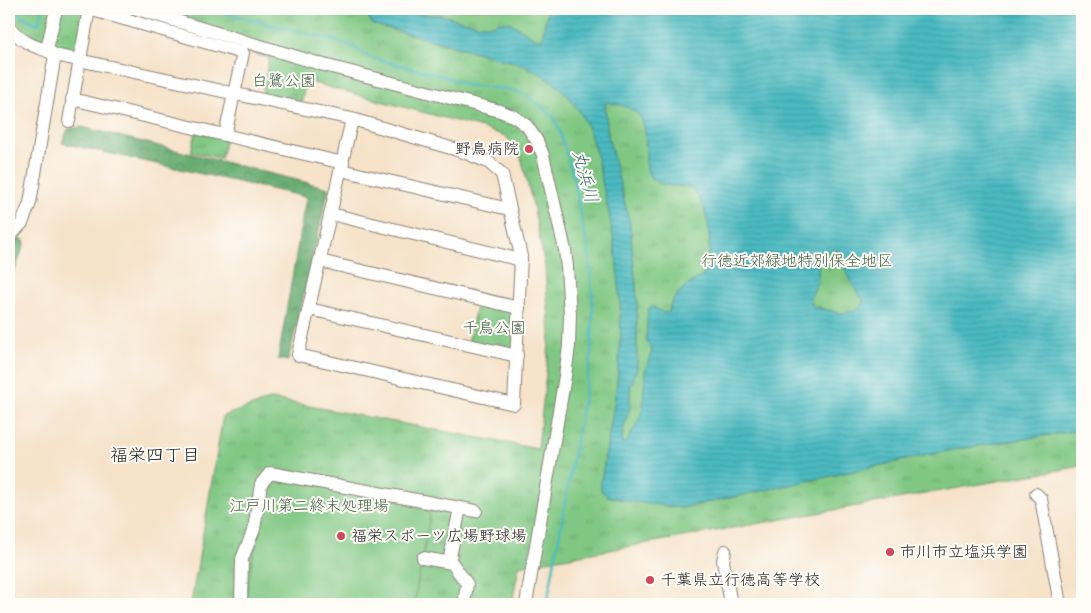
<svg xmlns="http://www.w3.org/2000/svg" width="1091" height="613" font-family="Kalam,'Klee One',sans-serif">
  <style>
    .forest { fill: url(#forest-crowns); stroke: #426446 }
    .park { fill: url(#park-tufts); stroke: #4e7250 }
    .garden { fill: #80c783; stroke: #4e7250 }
    .water { fill: url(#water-rules); stroke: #346b6e; fill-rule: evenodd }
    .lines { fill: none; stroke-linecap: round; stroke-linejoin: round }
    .stream { stroke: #4bbac1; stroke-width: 2.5 }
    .minor-casing { stroke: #898073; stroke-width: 14 }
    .minor { stroke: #fff; stroke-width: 12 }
    .poi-dot { fill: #d1495b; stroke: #fdfcf7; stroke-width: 2 }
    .labels { text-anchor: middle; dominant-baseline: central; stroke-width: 4; stroke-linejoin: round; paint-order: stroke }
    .park-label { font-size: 16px; fill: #446045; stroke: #fdfcf7 }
    .poi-label { font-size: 16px; fill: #1c1c1c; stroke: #fdfcf7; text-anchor: start }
    .water-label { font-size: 18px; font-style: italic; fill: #316366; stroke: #fdfcf7 }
    .neighbourhood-label { font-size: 18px; fill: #1c1c1c; stroke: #fdfcf7 }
  </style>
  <defs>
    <pattern id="forest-crowns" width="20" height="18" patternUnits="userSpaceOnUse" patternTransform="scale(1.25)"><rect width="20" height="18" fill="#68ac71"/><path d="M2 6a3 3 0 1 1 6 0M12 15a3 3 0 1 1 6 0" fill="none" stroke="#558b5c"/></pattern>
    <pattern id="park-tufts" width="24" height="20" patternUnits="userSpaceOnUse" patternTransform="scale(1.25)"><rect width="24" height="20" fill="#80c783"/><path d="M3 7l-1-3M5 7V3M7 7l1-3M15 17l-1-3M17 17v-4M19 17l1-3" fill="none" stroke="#6eaa71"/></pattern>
    <pattern id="water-rules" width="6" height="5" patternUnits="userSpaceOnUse" patternTransform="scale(1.25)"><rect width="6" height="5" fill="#4bbac1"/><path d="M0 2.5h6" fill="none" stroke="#419fa5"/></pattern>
  </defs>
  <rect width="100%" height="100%" fill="#fdfcf7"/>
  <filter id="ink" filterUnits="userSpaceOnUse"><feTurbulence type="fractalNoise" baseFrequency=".02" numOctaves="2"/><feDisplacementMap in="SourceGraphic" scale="10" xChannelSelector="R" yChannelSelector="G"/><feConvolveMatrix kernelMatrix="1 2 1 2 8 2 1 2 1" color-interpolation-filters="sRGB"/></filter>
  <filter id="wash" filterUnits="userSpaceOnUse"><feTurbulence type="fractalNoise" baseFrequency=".0096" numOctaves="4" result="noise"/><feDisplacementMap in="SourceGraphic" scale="20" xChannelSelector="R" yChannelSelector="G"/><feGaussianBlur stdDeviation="1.12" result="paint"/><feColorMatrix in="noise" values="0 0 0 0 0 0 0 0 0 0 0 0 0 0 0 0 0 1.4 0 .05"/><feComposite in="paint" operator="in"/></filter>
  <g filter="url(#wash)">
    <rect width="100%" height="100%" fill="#f6e3ca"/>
    <g class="forest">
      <path d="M82,127l247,61 -41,173 -10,-2 28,-162 -244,-54 6,-14z"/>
      <path d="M22,238l3,4 -10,28 -6,11v-36l7,-5z"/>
    </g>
    <g class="park">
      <path d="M9,9h78l-10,46 -16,-4 -9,-8 -20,-6 -23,-21z"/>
      <path d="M98,9h984v457l-563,100 -7,38h-321l32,-188 49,-17 266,50 12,-114 -5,-68 -11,-58 -12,-48 -5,-13 -12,-12 -23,-8 -176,-47 -5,23 -39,-9 7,-37z"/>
      <path d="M196,131l30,7 -5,20 -30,-6z"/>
      <path d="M477,302l35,8 2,37 -5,4 -41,-8z"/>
    </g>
    <path class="garden" d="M273,477l150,27 7,11 -16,89h-169l20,-121z"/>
    <path class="water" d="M376,9h32l14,5 19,1 39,10h13l4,-2 7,-1 7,1 25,16h6l6,-30h534v421l-130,20 -270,58 -54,-7 -21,-5 -6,-6v-8c7,-45 17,-90 19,-136 3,-57 -6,-113 -19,-169 -5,-24 -10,-50 -25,-71 -14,-20 -34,-33 -56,-42l-148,-40 -3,-6zM607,102c8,2 19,4 26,8 24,15 3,62 22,71 11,6 23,5 35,6 21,19 24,63 14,88 -16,9 -32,19 -35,37l-5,1 -12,-7 -4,3 -2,31 6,11 -7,21 -2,35 -4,13 -13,23h-4l1,-13 7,-23v-19l7,-19v-71l-7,-74 -22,-88 -3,-32zM832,250l7,1c4,7 5,12 7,20 3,10 11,21 17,29l-2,6 -5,5 -16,2 -27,-7 -3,-8c3,-6 7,-12 8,-19 2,-14 -5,-24 14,-29z"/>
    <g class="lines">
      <g class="stream">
        <path d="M16,9l7,8 15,7 5,-15"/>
        <path d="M209,9l138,35 25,14 75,19 19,8 41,4 15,4 12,8 19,15 6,13 14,47 17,85 3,48 -2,48 -44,247"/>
      </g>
    </g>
  </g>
  <g filter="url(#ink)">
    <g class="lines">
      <defs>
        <g id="minor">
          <path d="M137,9l187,56 176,46 15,6 12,9 10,15 6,14 22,95 2,17 3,47 -1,32 -4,30 -39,228"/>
          <path d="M9,27c7,8 14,14 23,18 9,4 16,5 23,10l297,64 109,32 27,11 14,12 19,82 -7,148 -216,-49 54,-236"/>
          <path d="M47,49l9,-40"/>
          <path d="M72,99l271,64"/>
          <path d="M69,121l20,-112 154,44 -18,82"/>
          <path d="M341,170l168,39"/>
          <path d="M331,214l190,46"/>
          <path d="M9,237l13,-14 8,-20 25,-148"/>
          <path d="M320,261l199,47"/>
          <path d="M309,309l208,47"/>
          <path d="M1036,494l5,5 19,105"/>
          <path d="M725,551l-2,10 8,43"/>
          <path d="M423,558l29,5 15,21 -3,20"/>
          <path d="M449,562l11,-54"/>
          <path d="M241,604l1,-45 12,-30 7,-45 9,-11 206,38"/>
        </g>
      </defs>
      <use href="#minor" class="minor-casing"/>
      <use href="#minor" class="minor"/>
    </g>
  </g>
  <g class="poi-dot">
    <circle cx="529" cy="149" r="5"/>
    <circle cx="341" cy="536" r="5"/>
    <circle cx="890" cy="552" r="5"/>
    <circle cx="650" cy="580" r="5"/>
  </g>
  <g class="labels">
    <g class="park-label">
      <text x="284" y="81">白鷺公園</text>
      <text x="797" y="261">行徳近郊緑地特別保全地区</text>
      <text x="494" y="328">千鳥公園</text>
      <text x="309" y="506">江戸川第二終末処理場</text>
    </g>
    <g class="poi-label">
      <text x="519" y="149" text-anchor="end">野鳥病院</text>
      <text x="351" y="536">福栄スポーツ広場野球場</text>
      <text x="900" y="552">市川市立塩浜学園</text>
      <text x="660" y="580">千葉県立行徳高等学校</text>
    </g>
    <g class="water-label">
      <text transform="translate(584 177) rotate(75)">丸浜川</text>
    </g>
    <g class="neighbourhood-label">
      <text x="155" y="456">福栄四丁目</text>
    </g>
  </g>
  <rect width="1091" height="613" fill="none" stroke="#fdfcf7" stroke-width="30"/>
</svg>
